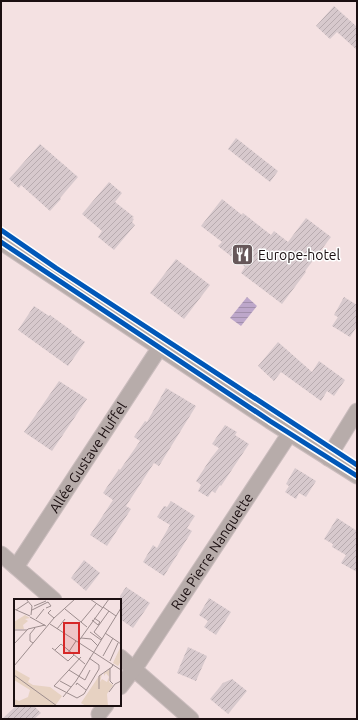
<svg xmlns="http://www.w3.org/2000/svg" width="358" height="720" font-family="Ubuntu,sans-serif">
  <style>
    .water { fill: url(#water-rules) }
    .building { fill: url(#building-hatch) }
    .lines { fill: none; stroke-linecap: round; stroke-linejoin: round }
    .minor-casing { stroke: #cbbdbe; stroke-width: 17 }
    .minor { stroke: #b7acaa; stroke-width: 15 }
    .cycleway-casing { stroke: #fff; stroke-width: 8 }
    .cycleway { stroke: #0057b8; stroke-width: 5 }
    .labels { text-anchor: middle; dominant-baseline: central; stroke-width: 3; stroke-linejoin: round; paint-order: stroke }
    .poi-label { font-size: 14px; fill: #1b0f11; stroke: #fff; text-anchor: start }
    .street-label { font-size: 14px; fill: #1b0f11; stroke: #fff }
    .inset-road { fill: none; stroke: #9d8d8e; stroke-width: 1 }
    .view { fill: #d62828; fill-opacity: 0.15; stroke: #d62828; stroke-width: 2 }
    .inset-edge { fill: none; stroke: #1b0f11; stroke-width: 2 }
  </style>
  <defs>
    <pattern id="water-rules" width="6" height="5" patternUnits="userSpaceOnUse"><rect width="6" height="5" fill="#bda7ca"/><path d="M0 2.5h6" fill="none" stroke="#a28fac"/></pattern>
    <pattern id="building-hatch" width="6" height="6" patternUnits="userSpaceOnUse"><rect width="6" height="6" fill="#d7c9cd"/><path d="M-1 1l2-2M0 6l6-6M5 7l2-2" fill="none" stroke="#b8abaf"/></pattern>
  </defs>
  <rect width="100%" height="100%" fill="#f4e1e2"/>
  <path class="water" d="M247,297l10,9 -16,20 -11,-8z"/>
  <g class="building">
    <path d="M334,6l23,21v23l-20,-18 -7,7 -14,-13z"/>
    <path d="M236,138l42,33 -8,11 -42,-33z"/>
    <path d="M40,144l38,33 -18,21 1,1 -11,12 -29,-26 -2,3 -10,-9z"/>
    <path d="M109,182l13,11 -7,9 19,15 -2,1 2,1 -2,3 3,3 -21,25 -16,-13 4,-6 -20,-17z"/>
    <path d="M222,199l20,16 1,-2 28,22 3,-4 14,11 18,-24 25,19 -26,34 1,1 -24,32 -41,-31 4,-6 -27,-21 4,-4 -21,-16z"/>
    <path d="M176,259l34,26 -26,34 -34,-26z"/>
    <path d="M344,297l13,8v21l-7,11 -18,-11 6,-9 -4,-2z"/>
    <path d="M34,306l15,10 1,-1 22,16 -1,1 14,10 -17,24 -50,-36z"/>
    <path d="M278,342l34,30 7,-11 26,19 -11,16 -7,-5 -6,10 -40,-29 -7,9 -16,-15z"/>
    <path d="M59,381l28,18 -35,52 -28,-19z"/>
    <path d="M166,388l30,18 -37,60 -5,-3 -28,43 5,3 -24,37 -17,-11 23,-35 -10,-7 16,-24 1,1 20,-29 -6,-4 11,-16 2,1z"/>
    <path d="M225,425l12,7 -2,3 14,9 -28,42 -1,-1 -5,8 -3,-2 -4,6 -10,-6 3,-6 -5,-4 15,-23 8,-10 -7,-4z"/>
    <path d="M295,468l21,13 -10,16 -7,-4 -3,6 -11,-7 4,-6 -3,-2z"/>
    <path d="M171,501l24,15 -8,12 5,3 -28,45 -21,-14 10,-17 4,3 13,-23 -13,-8 7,-11 3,1z"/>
    <path d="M337,518l20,13v41l-16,-9 5,-8 -14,-8 1,-3 -9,-5z"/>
    <path d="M84,560l16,13 -14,18 -15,-13z"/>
    <path d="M126,587l24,16 -17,25 -13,-9v-23z"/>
    <path d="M209,598l22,14 -15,23 -12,-8 4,-6 -9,-6z"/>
    <path d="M188,647l19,9 -11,25 -19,-8z"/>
    <path d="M232,679l15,12 -19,23 -18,-15 13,-16z"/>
    <path d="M17,705h16l8,8 -7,6h-32z"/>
  </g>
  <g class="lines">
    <defs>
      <g id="minor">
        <path d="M1,242l269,179 87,55"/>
        <path d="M328,458l29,-47"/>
        <path d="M1,554l53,46"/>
        <path id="s1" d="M16,567l144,-220"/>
        <path d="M120,657l71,62"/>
        <path id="s2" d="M120,687l19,-25 151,-229"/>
        <path d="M99,714l7,-9"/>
      </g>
    </defs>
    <use href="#minor" class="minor-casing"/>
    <use href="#minor" class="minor"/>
    <defs>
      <g id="cycleway">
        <path d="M1,230l55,38 301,197"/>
        <path d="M1,242l269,179 87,55"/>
      </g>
    </defs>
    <use href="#cycleway" class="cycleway-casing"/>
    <use href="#cycleway" class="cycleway"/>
  </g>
  <defs>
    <symbol id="restaurant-square" viewBox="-11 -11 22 22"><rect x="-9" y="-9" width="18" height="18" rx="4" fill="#67585a" stroke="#fff"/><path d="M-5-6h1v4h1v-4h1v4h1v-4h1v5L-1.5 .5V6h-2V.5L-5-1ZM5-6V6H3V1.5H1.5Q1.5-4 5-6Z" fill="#fff"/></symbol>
  </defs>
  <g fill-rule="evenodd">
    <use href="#restaurant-square" x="230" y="242" width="25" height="25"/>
  </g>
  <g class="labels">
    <g class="poi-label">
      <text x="258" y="255">Europe-hotel</text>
    </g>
    <g class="street-label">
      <text stroke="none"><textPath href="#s1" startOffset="131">Allée Gustave Huffel</textPath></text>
      <text stroke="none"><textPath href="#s2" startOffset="164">Rue Pierre Nanquette</textPath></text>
    </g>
  </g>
  <g transform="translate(14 599)">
    <rect width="107" height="107" fill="#f4e1e2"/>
    <path d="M106,49l1,13 -3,5 -5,-3zM96,70l-1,13 4,3 -6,9 1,12h-22l-5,-3 18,-27 3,-2 -2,8 2,-3 5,3 2,-5 -3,-4 -2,3v-3z" fill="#e7d2c2"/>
    <path d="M11,16l5,3 -5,1 3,2 -5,4 1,4h-10v-7zM0,70l16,9 -2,4 5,3 17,2 12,9 -7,10h-40l-1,-7 5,2 9,-4 2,-7 -16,-10z" fill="#e7d2c2"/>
    <path class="inset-road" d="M12,0l6,7 -1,9M76,0l13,9M20,7l12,-5M89,8l13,9M0,10l16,7M51,10l22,18M2,11l12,-8M18,11l16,-8 3,4 -5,2M37,11l-3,3 6,5M16,18l16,9M22,20l8,-10M78,21l6,5 2,-3 -6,-4M67,23l15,-18M36,25l71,46M43,30l8,-10M0,31h13M76,33l11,8M91,34l16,11M67,39l10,1 7,7M88,40l-8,-7 15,-21M64,43l31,-43M19,44l-3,-2v-7l5,-6M0,45l14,-15 17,-4M38,49l16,13 6,-6M41,51l6,-6 24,20M54,54l8,-12M89,57l10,-18M67,58l-27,29 23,12 7,-4 15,-25v-4l-10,-7M96,62l8,-18M0,67l40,-48 21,-19M96,69v13l3,3M55,71l16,10 5,-10M0,76l43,31M46,82l11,6M62,86l1,-2 9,7M85,90v-13l13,-9 1,-3M95,93l6,-8 6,-3M49,98l13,-16 45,-73"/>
    <path class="view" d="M50,24h15v30h-15z"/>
    <rect width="107" height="107" class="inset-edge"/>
  </g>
  <rect width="358" height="720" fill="none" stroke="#1b0f11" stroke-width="4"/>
</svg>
